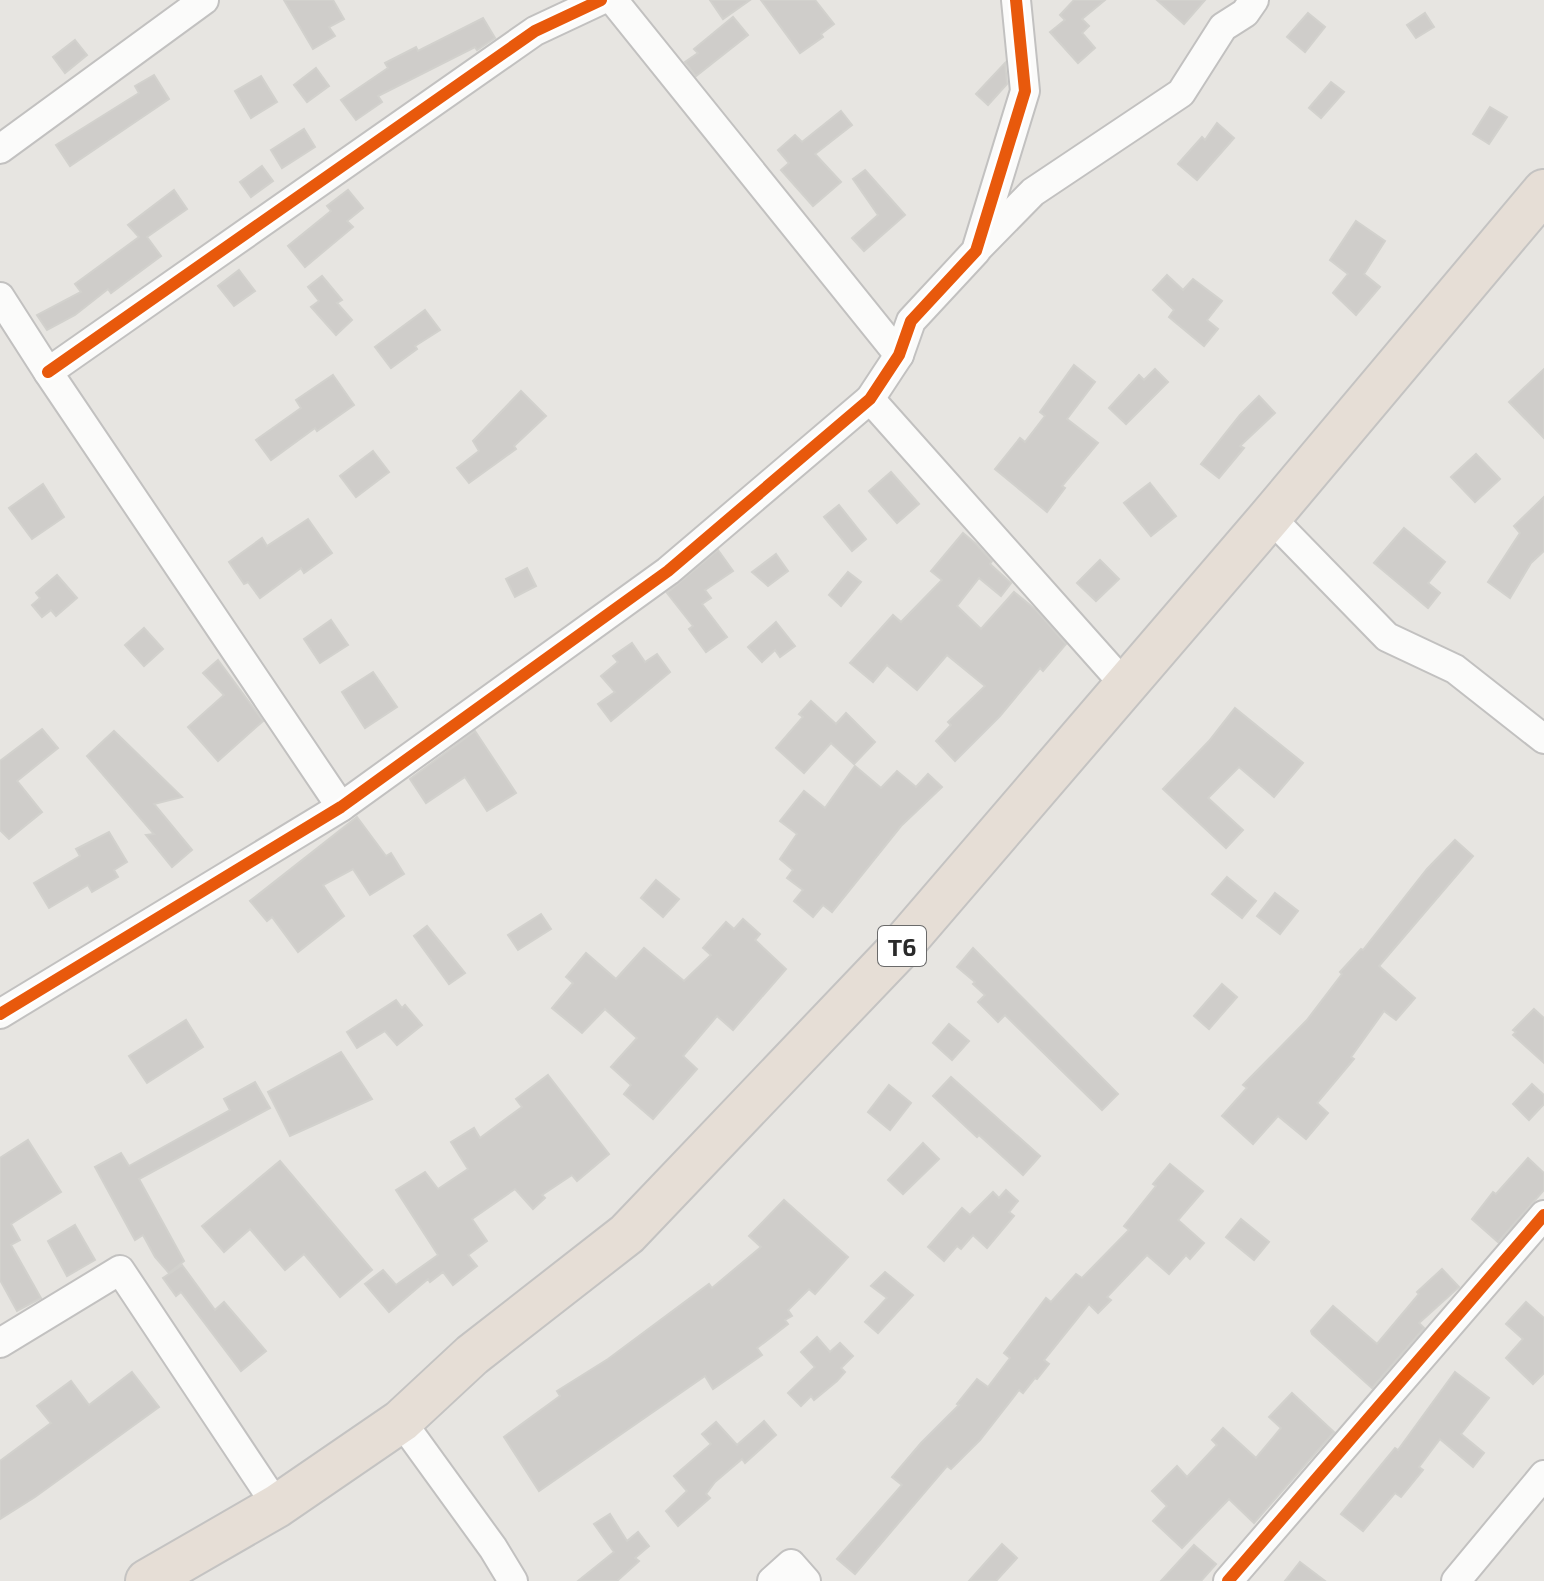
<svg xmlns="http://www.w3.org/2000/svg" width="1544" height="1581" font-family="'Exo 2',sans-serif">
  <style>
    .building { fill: #cfcdca; stroke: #d2d1cd; stroke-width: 2 }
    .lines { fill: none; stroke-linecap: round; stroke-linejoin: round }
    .minor-casing { stroke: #c2c1c0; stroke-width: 32 }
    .highway-casing { stroke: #c4c3c2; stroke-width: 46 }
    .minor { stroke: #fbfbfa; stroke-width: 28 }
    .highway { stroke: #e6ded6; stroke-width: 42 }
    .cycleway-casing { stroke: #fff; stroke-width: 17 }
    .cycleway { stroke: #e8590c; stroke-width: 12 }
    .labels { text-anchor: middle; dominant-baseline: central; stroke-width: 6; stroke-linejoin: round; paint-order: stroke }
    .shield { fill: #fff; stroke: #6a6a6a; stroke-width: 2 }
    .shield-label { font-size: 24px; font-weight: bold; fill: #2a2a2a }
  </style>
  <rect width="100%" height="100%" fill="#e7e5e1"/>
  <g class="building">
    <path d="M284,0h49l11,19 -15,8 6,9 -22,13z"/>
    <path d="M710,0h40l-27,19z"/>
    <path d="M761,0h54l19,24 -13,10 2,3 -23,16z"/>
    <path d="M1074,0h31l-23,19 7,7 -7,7 13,15 -17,15 -28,-31 15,-12 -5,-5z"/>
    <path d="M1157,0h48l-21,24z"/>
    <path d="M1308,13l17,14 -20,25 -18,-15z"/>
    <path d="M1425,13l9,14 -18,11 -9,-13z"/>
    <path d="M733,17l15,18 -52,41 -11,-14 13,-9 -4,-4z"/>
    <path d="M483,18l12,20 -18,12 -2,-3 -97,49 4,6 -26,18 -15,-20 47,-32 -3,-5 31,-16 2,4z"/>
    <path d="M75,40l12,15 -22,18 -12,-16z"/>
    <path d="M1005,63l2,21 -19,21 -12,-11z"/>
    <path d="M316,68l13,18 -22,16 -13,-17z"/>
    <path d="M154,75l15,24 -99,67 -14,-21 83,-52 -4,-7z"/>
    <path d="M261,76l16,26 -26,16 -16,-27z"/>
    <path d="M1331,82l13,10 -23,26 -12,-10z"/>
    <path d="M1490,107l17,10 -18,27 -16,-10z"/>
    <path d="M841,111l11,14 -37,29 26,28 -28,24 -32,-36 8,-7 -11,-13 17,-15 7,7z"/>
    <path d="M1217,123l17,15 -37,42 -19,-16 24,-27 3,3z"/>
    <path d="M304,129l11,18 -33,21 -11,-18z"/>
    <path d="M262,166l11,15 -22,16 -11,-15z"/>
    <path d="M865,170l40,45 -41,36 -12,-13 26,-23 -25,-36z"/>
    <path d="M174,190l13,19 -40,28 14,19 -50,37 -3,-4 -33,26 -28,15 -10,-15 44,-23 -6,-8 64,-47 -11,-12z"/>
    <path d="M348,190l15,18 -16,13 6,6 -48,40 -17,-21 43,-35 -4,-5z"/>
    <path d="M1356,221l29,20 -21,33 16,13 -24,28 -23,-22 15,-19 -18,-14z"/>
    <path d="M239,270l16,21 -21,15 -16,-20z"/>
    <path d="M1167,275l16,15 10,-11 29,22 -15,19 11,9 -14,17 -35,-29 5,-7 -21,-20z"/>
    <path d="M322,276l20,24 -5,3 15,17 -16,15 -25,-28 8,-6 -11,-14z"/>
    <path d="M425,310l15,20 -25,16 2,3 -26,19 -16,-21z"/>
    <path d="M1074,365l21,17 -28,37 31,24 -36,43 3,2 -18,24 -52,-43 25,-31 5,4 20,-26 -5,-4z"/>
    <path d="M1155,369l13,13 -42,42 -17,-16 30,-33 5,5z"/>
    <path d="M1544,369v69l-35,-36z"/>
    <path d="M333,375l21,30 -37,26 -2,-3 -44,32 -15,-20 45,-32 -5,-8z"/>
    <path d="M521,391l25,25 -32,30 2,3 -47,34 -12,-15 22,-17 -6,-10z"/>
    <path d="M1259,396l16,17 -35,33 4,2 -25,30 -18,-14 39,-49z"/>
    <path d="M373,451l16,21 -33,25 -16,-21z"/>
    <path d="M1476,454l24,25 -25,23 -24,-25z"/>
    <path d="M891,472l28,32 -22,19 -28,-32z"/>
    <path d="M1150,483l26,33 -25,20 -27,-33z"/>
    <path d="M43,484l21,33 -32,22 -23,-31z"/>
    <path d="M1544,497v54l-13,12 -21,35 -22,-16 32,-49 -6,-7z"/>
    <path d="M839,505l27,34 -14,12 -28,-34z"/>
    <path d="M308,519l24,34 -28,20 -3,-5 -41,30 -12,-16 -4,2 -15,-22 33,-24 5,8z"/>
    <path d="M1404,528l41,34 -17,21 12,10 -12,15 -54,-45z"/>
    <path d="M963,533l13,11 16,17 -2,3 21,19 -10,13 -22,-18 -22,28 24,23 33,-37 22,18 30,34 -23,27 -3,-3 -40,48 -45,45 -19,-20 15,-16 -3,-3 37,-36 -38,-31 -30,35 -30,-25 -14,17 -23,-19 43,-48 8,7 41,-42 -11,-9z"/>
    <path d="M718,550l15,21 -28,19 6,8 -9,6 25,33 -21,15 -17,-23 4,-3 -26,-33z"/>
    <path d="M776,554l12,17 -20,15 -16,-14z"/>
    <path d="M1100,560l19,19 -23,22 -19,-18z"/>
    <path d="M527,568l9,18 -21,11 -9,-18z"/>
    <path d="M848,572l13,10 -20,24 -12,-11z"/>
    <path d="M57,575l20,23 -21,18 -5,-6 -9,7 -10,-12 8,-7 -4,-5z"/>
    <path d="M331,620l17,25 -28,18 -16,-24z"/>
    <path d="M776,622l19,24 -15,11 -5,-7 -13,12 -14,-15z"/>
    <path d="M144,628l19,21 -19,17 -19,-21z"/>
    <path d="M632,643l13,19 12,-8 13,18 -59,49 -13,-17 17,-12 -14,-16 17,-14 -5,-6z"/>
    <path d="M218,660l45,61 -45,40 -30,-34 36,-32 -21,-22z"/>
    <path d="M373,672l24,35 -32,21 -23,-36z"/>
    <path d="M811,701l25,23 10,-11 29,29 -21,22 -23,-21 -27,30 -28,-25 27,-31 -4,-3z"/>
    <path d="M1235,708l68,55 -29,34 -35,-30 -31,31 35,32 -17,18 -63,-59 46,-48z"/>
    <path d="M42,729l16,19 -41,33 25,31 -33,27 -9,-9v-69z"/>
    <path d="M114,731l68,66 -28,7 38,46 -20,17 -26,-32 8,-1 -67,-78z"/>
    <path d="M475,731l41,62 -29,18 -22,-34 -39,26 -16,-24z"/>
    <path d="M855,766l26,22 16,-17 19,16 12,-13 14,13 -41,39 -69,86 -9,-7 -10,12 -19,-16 9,-11 -16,-12 6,-8 -13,-11 17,-25 -17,-13 24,-30 21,17z"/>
    <path d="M357,817l29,39 5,-3 13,21 -34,21 -17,-26 -30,16 21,31 -46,36 -26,-35 -5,4 -17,-20z"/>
    <path d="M109,832l18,30 -13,8 4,7 -26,15 -4,-7 -39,23 -15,-25 46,-27 -4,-7z"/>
    <path d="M1455,840l18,16 -94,110 36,32 -19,22 -12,-9 -33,46 3,2 -37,44 11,10 -22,26 -28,-23 -25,28 -31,-28 25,-28 -4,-3 64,-65 35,-46 -2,-2 21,-23 2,1 64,-81z"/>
    <path d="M1227,877l29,24 -14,17 -30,-24z"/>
    <path d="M656,880l23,19 -16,18 -22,-19z"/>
    <path d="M1275,893l23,18 -18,23 -23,-18z"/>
    <path d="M541,914l10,15 -33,21 -10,-15z"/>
    <path d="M743,919l17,15 -5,6 31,29 -53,61 -16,-14 -34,40 14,13 -44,50 -29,-25 7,-9 -20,-18 26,-29 -32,-29 -23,24 -30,-25 21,-25 -7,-6 20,-24 30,26 28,-31 40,33 27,-26 -8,-7 23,-26 8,7z"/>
    <path d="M427,926l38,47 -16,11 -35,-48z"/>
    <path d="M973,948l145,146 -16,16 -97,-95 -7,7 -20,-20 7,-7 -12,-11 2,-2 -18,-15z"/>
    <path d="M1222,984l15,13 -28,32 -15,-13z"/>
    <path d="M396,1000l6,8 3,-3 17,20 -25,20 -12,-14 -28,17 -10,-16z"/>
    <path d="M1534,1009l10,9v45l-31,-28 3,-3 -3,-2z"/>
    <path d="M186,1020l17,27 -56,36 -18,-27z"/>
    <path d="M949,1024l20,17 -17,19 -19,-17z"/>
    <path d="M341,1052l31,47 -82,37 -22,-44z"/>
    <path d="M548,1075l61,79 -32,27 -5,-6 -30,20 3,3 -12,11 -18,-20 -43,30 15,22 -19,14 9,11 -24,19 -10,-13 -13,10 -2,-3 -39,33 -24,-28 18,-14 13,15 42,-30 -42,-65 29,-18 13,17 30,-20 -17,-27 23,-14 6,10 42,-31 -6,-8z"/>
    <path d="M951,1077l89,79 -17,19 -44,-40 -2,2 -44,-41z"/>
    <path d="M255,1082l15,26 -131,71 45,82 -15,12 -14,-16 -12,-22 -8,5 -40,-73 26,-14 8,13 101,-56 -6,-11z"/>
    <path d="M1532,1084l12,11v9l-15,16 -16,-16z"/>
    <path d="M889,1085l22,18 -21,27 -22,-18z"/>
    <path d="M28,1140l33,52 -50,32 9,16 -9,5 30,53 -24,13 -17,-31v-122z"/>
    <path d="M923,1143l16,16 -36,35 -15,-14z"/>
    <path d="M1528,1158l16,15v17l-46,52 -26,-23 21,-27 3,2z"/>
    <path d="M280,1161l92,109 -32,27 -36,-43 -19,16 -35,-41 -26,23 -22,-26z"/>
    <path d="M1170,1164l33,27 -25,29 26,23 -14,16 -4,-4 -17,19 -22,-19 -40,42 4,3 -13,13 -9,-9 -45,56 5,4 -12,15 -2,-1 -12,15 -4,-3 -39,50 -29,29 -4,-3 -92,108 -18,-15 65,-74 -10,-8 29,-34 38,-38 -2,-1 20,-25 11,8 22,-29 -6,-5 42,-55 5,4 25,-28 6,4 47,-48 -5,-4 32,-40 -3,-2z"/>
    <path d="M1006,1190l12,11 -9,11 5,4 -27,32 -14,-13 -12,14 -4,-3 -13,15 -16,-14 34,-39 8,7 23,-23 6,6z"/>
    <path d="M784,1200l64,57 -33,37 -6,-5 -21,21 4,6 -7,4 3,4 -31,24 5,7 -49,34 -8,-13 -166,115 -35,-54 56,-41 -3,-5 51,-32 101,-75 3,4 49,-41 -12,-11z"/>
    <path d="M1241,1219l28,23 -15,18 -28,-23z"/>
    <path d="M75,1225l20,35 -28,16 -19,-35z"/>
    <path d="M182,1265l33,45 9,-8 42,49 -25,20 -60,-79 -5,4 -13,-18z"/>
    <path d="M1442,1269l17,18 -40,36 5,5 -52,60 -60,-54 -1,-3 22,-25 44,38 42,-50 -2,-2z"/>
    <path d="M885,1272l28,23 -35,38 -13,-11 22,-24 -16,-12z"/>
    <path d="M1526,1302l18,16v55l-11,11 -27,-26 17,-19 -17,-15z"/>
    <path d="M817,1337l13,15 10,-9 13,13 -12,12 4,4 -8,9 -23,19 -3,-4 -10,10 -13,-13 27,-26 -14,-15z"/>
    <path d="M132,1372l27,35 -124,90 -35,22v-58l51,-38 -14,-17 34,-25 18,24z"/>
    <path d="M1455,1372l34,26 -28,36 23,19 -11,14 -33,-28 -21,28 4,3 -22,27 -6,-4 -32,38 -22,-17 54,-66 3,2z"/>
    <path d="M1292,1393l42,39 -80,91 -25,-24 -47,49 -29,-27 14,-15 -15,-15 25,-25 10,11 30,-32 -5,-5 11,-12 33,30 25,-30 -12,-11z"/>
    <path d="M764,1421l12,14 -31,28 -3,-4 -27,23 -9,12 4,4 -32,28 -12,-15 21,-20 -13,-15 37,-32 -9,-10 14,-12 21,23z"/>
    <path d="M610,1514l17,27 11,-9 11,14 -14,12 4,3 -22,20h-39l36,-29 -20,-28z"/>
    <path d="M1002,1544l15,14 -21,23h-27z"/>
    <path d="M1194,1545l22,19 -15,17h-40z"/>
    <path d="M1300,1562l25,19h-40z"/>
  </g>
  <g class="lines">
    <defs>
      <g id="minor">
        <path d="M613,0l286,355"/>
        <path d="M0,149l204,-149"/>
        <path d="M979,247l54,-55 148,-99 42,-66 22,-14 9,-13"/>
        <path d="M0,297l48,75 293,435"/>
        <path d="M48,372l487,-341 66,-31"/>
        <path d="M870,399l254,285"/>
        <path d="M1270,517l117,120 68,32 89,70"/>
        <path d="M0,1014l341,-207 327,-236 202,-172 29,-44 12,-34 65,-70 49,-160 -9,-91"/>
        <path d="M0,1343l120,-73 157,236"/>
        <path d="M401,1421l92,127 20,33"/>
        <path d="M772,1581l19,-17 15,17"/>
        <path d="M1228,1581l316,-366"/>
        <path d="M1456,1581l88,-106"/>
      </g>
      <path id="highway" d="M147,1581l130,-75 124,-85 71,-66 155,-121 272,-285 371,-432 274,-326"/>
    </defs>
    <use href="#minor" class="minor-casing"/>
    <use href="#highway" class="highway-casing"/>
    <use href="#minor" class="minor"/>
    <use href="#highway" class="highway"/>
    <defs>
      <g id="cycleway">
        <path d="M48,372l487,-341 66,-31"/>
        <path d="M0,1014l341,-207 327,-236 202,-172 29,-44 12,-34 65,-70 49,-160 -9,-91"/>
        <path d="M1228,1581l316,-366"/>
      </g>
    </defs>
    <use href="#cycleway" class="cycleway-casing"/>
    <use href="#cycleway" class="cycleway"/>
  </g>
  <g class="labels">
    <rect class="shield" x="878" y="926" width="48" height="40" rx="6"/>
    <g class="shield-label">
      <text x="902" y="946">T6</text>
    </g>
  </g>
</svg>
